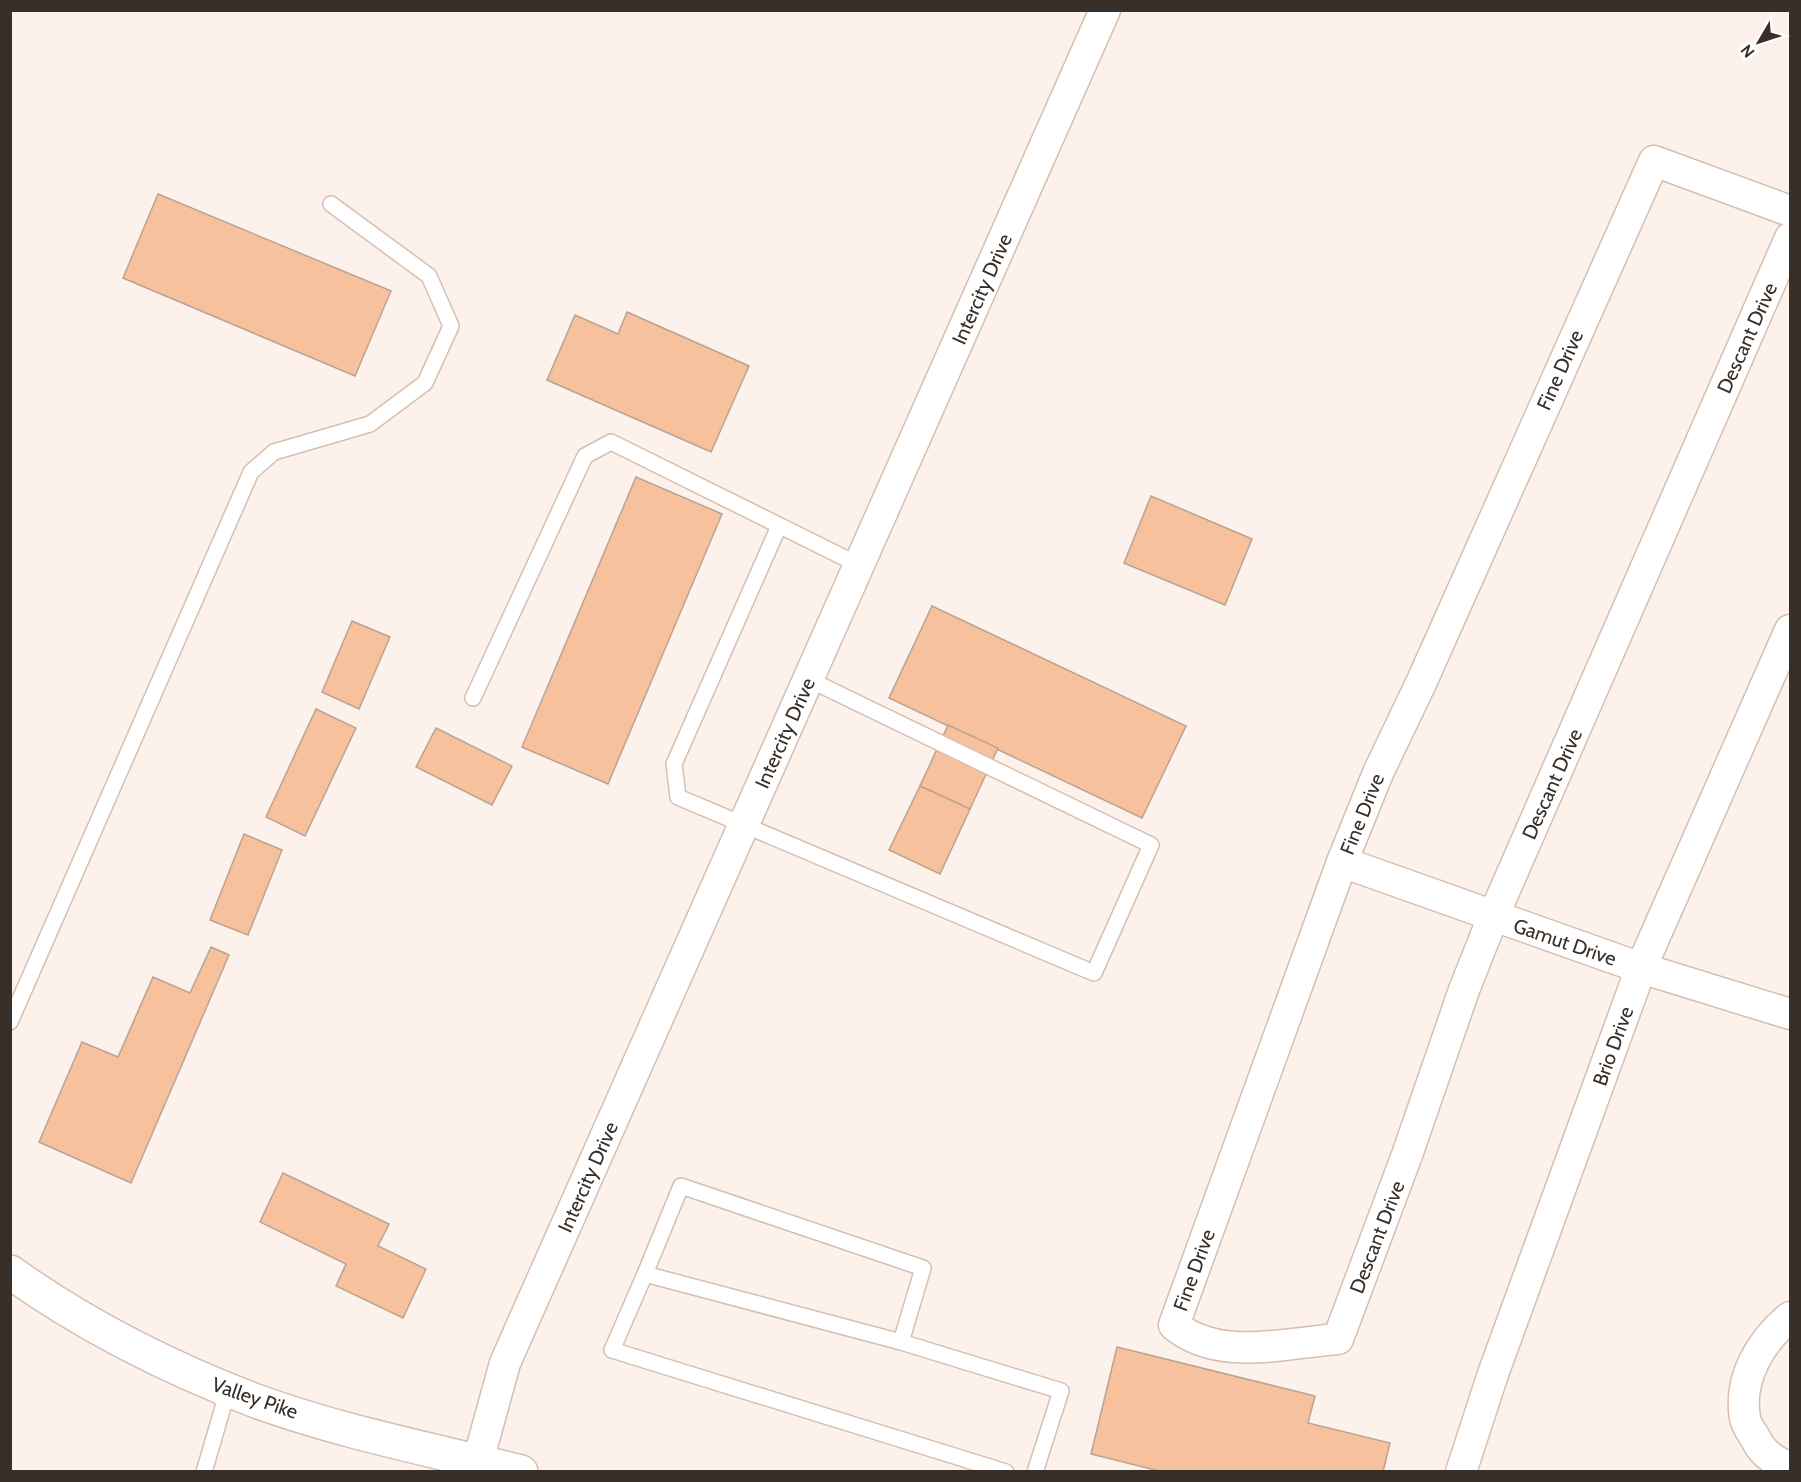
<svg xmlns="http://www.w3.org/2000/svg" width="1801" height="1482" font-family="Cabin,sans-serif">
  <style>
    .building { fill: #f6c19c; stroke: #baa393; stroke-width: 1.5 }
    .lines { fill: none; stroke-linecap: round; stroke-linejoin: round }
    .service-casing { stroke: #d7bfaf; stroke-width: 18 }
    .minor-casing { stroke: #d7bfaf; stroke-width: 33 }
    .tertiary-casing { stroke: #d7bfaf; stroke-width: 36 }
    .service { stroke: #fff; stroke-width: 15 }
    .minor { stroke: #fff; stroke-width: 30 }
    .tertiary { stroke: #fff; stroke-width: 33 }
    .labels { text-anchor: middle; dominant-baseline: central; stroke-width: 4.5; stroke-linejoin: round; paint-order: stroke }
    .street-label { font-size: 20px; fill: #382f28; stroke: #fff }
  </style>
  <rect width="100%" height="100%" fill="#fcf2eb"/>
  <g class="building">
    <path d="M158,194l233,97 -36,85 -232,-98z"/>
    <path d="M627,312l122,54 -38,86 -164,-72 28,-65 43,19z"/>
    <path d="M636,477l86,37 -114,270 -86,-37z"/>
    <path d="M1151,496l101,43 -27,66 -101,-42z"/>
    <path d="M932,606l254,120 -44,92 -253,-120z"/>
    <path d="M352,621l38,16 -31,72 -37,-17z"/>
    <path d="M316,709l40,19 -51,108 -39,-19z"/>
    <path d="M948,725l50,23 -28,61 -50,-23z"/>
    <path d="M436,728l76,38 -20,39 -76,-38z"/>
    <path d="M920,786l50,23 -30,65 -51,-24z"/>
    <path d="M244,834l38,16 -34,85 -38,-15z"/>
    <path d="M211,947l18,8 -98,228 -92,-41 43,-100 36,15 35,-80 37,16z"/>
    <path d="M283,1173l106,51 -11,22 48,23 -23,49 -67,-32 10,-22 -86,-42z"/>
    <path d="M1117,1347l198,49 -7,27 82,20 -7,29h-220l-72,-18z"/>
  </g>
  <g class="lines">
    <defs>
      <g id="service">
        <path d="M779,526l-105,238 4,33 416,176 57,-128 -343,-166"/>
        <path d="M473,698l112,-242 26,-14 248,123"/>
        <path d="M10,1022l241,-550 23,-20 96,-28 55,-41 26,-57 -22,-50 -98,-72"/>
        <path d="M645,1274l-33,76 394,122"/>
        <path d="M901,1342l22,-74 -242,-82 -36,88 256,68 160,49 -26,81"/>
        <path d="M204,1472l24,-82"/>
      </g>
      <g id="minor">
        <path d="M1790,211l-136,-50 -232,520 -44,92 -36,89 -168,463c44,37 111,18 164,14l69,-184 57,-165 29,-73 297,-679"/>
        <path d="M1342,862l299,106 149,46"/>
        <path d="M1790,1317c-29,24 -52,61 -45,101 1,8 9,17 13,25 5,10 21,22 32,23"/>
        <path d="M478,1461l27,-98 600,-1353"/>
        <path d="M1461,1472l32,-98 148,-406 149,-338"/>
      </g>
      <path id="tertiary" d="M10,1272c76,54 159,96 246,129 85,31 177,49 265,71"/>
    </defs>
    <use href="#service" class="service-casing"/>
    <use href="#minor" class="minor-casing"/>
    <use href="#tertiary" class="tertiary-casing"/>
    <use href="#service" class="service"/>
    <use href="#minor" class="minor"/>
    <use href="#tertiary" class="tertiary"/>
  </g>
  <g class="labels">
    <g class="street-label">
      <text transform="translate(982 289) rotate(-66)">Intercity Drive</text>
      <text transform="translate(1747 338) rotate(-66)">Descant Drive</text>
      <text transform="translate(1560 370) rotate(-66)">Fine Drive</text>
      <text transform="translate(785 733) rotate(-66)">Intercity Drive</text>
      <text transform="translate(1552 784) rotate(-66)">Descant Drive</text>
      <text transform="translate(1362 814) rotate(-68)">Fine Drive</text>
      <text transform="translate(1565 942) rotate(19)">Gamut Drive</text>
      <text transform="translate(1613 1046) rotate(-70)">Brio Drive</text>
      <text transform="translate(588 1177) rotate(-66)">Intercity Drive</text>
      <text transform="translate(1377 1237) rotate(-69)">Descant Drive</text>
      <text transform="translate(1194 1270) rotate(-70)">Fine Drive</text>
      <text transform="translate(255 1398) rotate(19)">Valley Pike</text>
    </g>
  </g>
  <rect width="1801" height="1482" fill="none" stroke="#382f28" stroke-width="24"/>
  <g transform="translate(1759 42) rotate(231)" stroke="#ffffff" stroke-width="4.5" paint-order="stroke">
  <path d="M0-4.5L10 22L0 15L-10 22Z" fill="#382f28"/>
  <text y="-9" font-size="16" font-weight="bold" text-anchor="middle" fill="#382f28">N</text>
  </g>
</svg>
